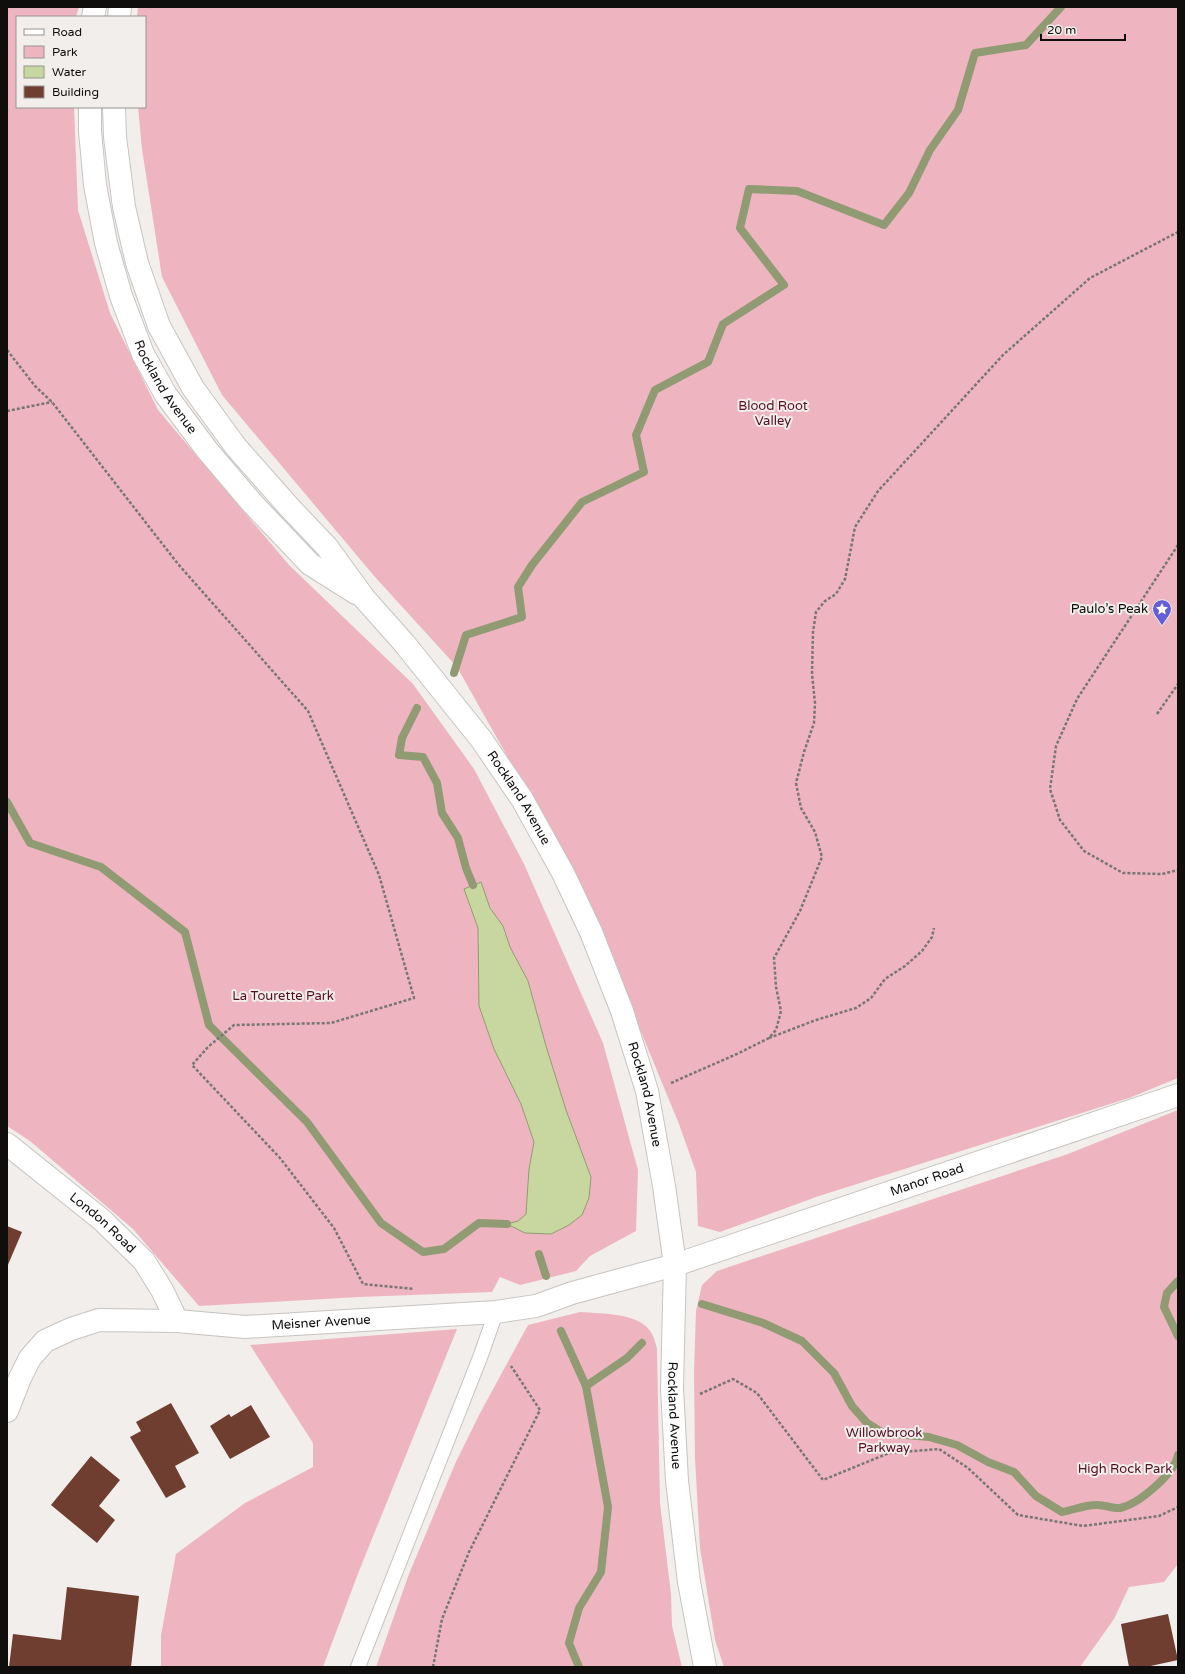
<svg xmlns="http://www.w3.org/2000/svg" width="1185" height="1674" font-family="'Varela Round',sans-serif">
  <style>
    .green { fill: #eeb5c0 }
    .water { fill: #c8d7a0; stroke: #909b74 }
    .lines { fill: none; stroke-linecap: round; stroke-linejoin: round }
    .stream { stroke: #909b74; stroke-width: 8 }
    .building { fill: #703d31 }
    .lane-casing { stroke: #c7c4c1; stroke-width: 16 }
    .street-casing { stroke: #c7c4c1; stroke-width: 24 }
    .secondary-casing { stroke: #c7c4c1; stroke-width: 24 }
    .path { stroke: #787674; stroke-width: 2.5; stroke-dasharray: 3 2; stroke-linecap: butt }
    .lane { stroke: #fff; stroke-width: 14 }
    .street { stroke: #fff; stroke-width: 22 }
    .secondary { stroke: #fff; stroke-width: 22 }
    .labels { text-anchor: middle; dominant-baseline: central; stroke-width: 4; stroke-linejoin: round; paint-order: stroke }
    .street-label { font-size: 13px; fill: #0f0e0d; stroke: #f1eeeb }
    .park-label { font-size: 13px; fill: #560d26; stroke: #f1eeeb }
    .poi-label { font-size: 13px; fill: #0f0e0d; stroke: #f1eeeb; text-anchor: end }
  </style>
  <rect width="100%" height="100%" fill="#f1eeeb"/>
  <g class="green">
    <path d="M7,7h72l-3,10h-59v90h57l4,103 32,103 48,97 131,155 124,119 61,85 50,95 79,179 35,127 -2,61 -46,25 -14,15 -56,14 -20,-8 -8,15 -133,5 -160,9 -66,-77 -103,-88 -23,-15z"/>
    <path d="M138,7h1040v1071l-49,20 -310,98 -99,36 -22,-6 -2,-54 -17,-48 -96,-233 -126,-224 -82,-90 -153,-182 -60,-118 -20,-128 -4,-42h7v-90h-8z"/>
    <path d="M1178,1110v454l-14,18 -35,5 -15,32 -34,48h-356l-9,-27 -15,-92 -5,-90 -1,-87 2,-60 6,-26 15,-14 351,-117z"/>
    <path d="M580,1312c21,2 61,0 72,22 2,4 4,10 5,15l3,154 11,91 1,32 10,41h-306l33,-93 46,-110 23,-47 50,-92z"/>
    <path d="M457,1329l-98,242 -36,96h-162v-32l15,-81 69,-51 68,-36v-24l-63,-98z"/>
  </g>
  <path class="water" d="M481,882l9,26 13,18 7,21 18,34 18,65 20,64 25,67 -2,21 -7,17 -13,10 -18,9 -26,-1 -18,-9 11,-3 8,-7 3,-45 5,-27 -13,-38 -27,-55 -15,-43 -1,-78 -14,-39z"/>
  <g class="lines">
    <g class="stream">
      <path d="M454,673l12,-38 56,-18 -4,-30 14,-22 50,-63 62,-30 -8,-37 19,-45 53,-28 15,-38 61,-39 -44,-57 9,-39 48,2 87,34 25,-32 21,-43 28,-40 17,-57 51,-8 35,-38"/>
      <path d="M417,708l-15,30 -3,17 24,2 14,26 5,30 16,25 8,30 7,17"/>
      <path d="M7,802l23,41 71,24 84,65 24,93 98,97 74,101 42,29 21,-3 35,-26 28,1"/>
      <path d="M539,1254l7,22"/>
      <path d="M1178,1281l-11,12 -3,14 14,29"/>
      <path d="M702,1304l61,19 39,18 32,32 18,33 15,17 16,10 46,4 28,8 31,17 26,10 22,24 26,16c11,-2 23,-7 34,-7 7,-1 17,4 24,3 19,-4 55,-35 58,-53"/>
      <path d="M561,1331l25,55 22,121 -7,65 -22,36 -10,35 10,24"/>
      <path d="M586,1386l41,-28 15,-15"/>
    </g>
  </g>
  <g class="building">
    <path d="M7,1226l15,6 -15,35z"/>
    <path d="M171,1403l28,50 -24,13 11,21 -20,11 -36,-61 11,-6 -5,-9z"/>
    <path d="M251,1405l19,32 -40,22 -20,-33 19,-12 2,3z"/>
    <path d="M91,1456l29,24 -21,26 16,14 -18,23 -46,-38z"/>
    <path d="M67,1587l72,9 -8,71h-122l4,-33 48,6z"/>
    <path d="M1168,1614l10,46 -32,7h-17l-8,-43z"/>
  </g>
  <g class="lines">
    <defs>
      <path id="lane" d="M358,1667l123,-312 15,-43"/>
      <g id="street">
        <path id="s1" d="M7,1144l95,76 42,41 18,29 15,31"/>
        <path id="s2" d="M7,1411l13,-33 10,-20 15,-17 26,-12 28,-9 78,1 68,6 251,-15 40,-6 36,-13 103,-28"/>
      </g>
      <g id="secondary">
        <path d="M93,17l2,-10"/>
        <path d="M119,17l1,-10"/>
        <path id="s3" d="M90,107v24l5,54 11,58 15,53 22,58 23,41 41,55 45,53 58,61 46,29"/>
        <path id="s4" d="M114,107l1,30 9,70 13,56 22,63 34,62 43,59 54,61 37,39 37,51 40,45 77,96 41,60 41,74 28,59 31,79 25,80 17,95 11,79 -3,123 5,93 12,101 16,85"/>
        <path id="s5" d="M675,1265l503,-170"/>
      </g>
    </defs>
    <use href="#lane" class="lane-casing"/>
    <use href="#street" class="street-casing"/>
    <use href="#secondary" class="secondary-casing"/>
    <g class="path">
      <path d="M7,350l28,36 17,16 126,162 130,147 71,164 35,123 -83,25 -97,2 -26,22 -16,18 88,93 54,70 29,56 51,5"/>
      <path d="M7,411l45,-9"/>
      <path d="M1178,545l-101,154 -21,47 -6,43 10,31 24,31 39,22 39,1 16,-4"/>
      <path d="M1157,714l21,-30"/>
      <path d="M769,1038l47,-18 40,-12 15,-10 14,-19 20,-13 17,-15 10,-14 2,-9"/>
      <path d="M671,1083l68,-30 30,-15 7,-8 5,-19 -5,-24 -2,-29 26,-47 22,-54 -7,-25 -14,-24 -5,-25 8,-31 10,-29 1,-20 -3,-29 1,-42 3,-20 9,-11 11,-7 9,-15 10,-52 23,-36 125,-136 87,-77 88,-46"/>
      <path d="M700,1394l33,-15 24,14 66,87 66,-27 50,-4 29,19 50,47 65,11 76,-10 19,-9"/>
      <path d="M433,1667l9,-48 27,-67 71,-142 -29,-44"/>
    </g>
    <use href="#lane" class="lane"/>
    <use href="#street" class="street"/>
    <use href="#secondary" class="secondary"/>
  </g>
  <defs>
    <symbol id="sight-pin" viewBox="-11 -11 22 30"><path d="M0 17L-7.5 6A9.5 9.5 0 1 1 7.5 6Z" fill="#635fd8" stroke="#f1eeeb"/><path d="M0-6L1.8-2.2L6-1.7L2.9 1.2L3.7 5.4L0 3.3L-3.7 5.4L-2.9 1.2L-6-1.7L-1.8-2.2Z" fill="#fff"/></symbol>
  </defs>
  <g fill-rule="evenodd">
    <use href="#sight-pin" x="1151" y="598" width="22" height="30"/>
  </g>
  <g class="labels">
    <g class="street-label">
      <text stroke="none"><textPath href="#s3" startOffset="294">Rockland Avenue</textPath></text>
      <text stroke="none"><textPath href="#s4" startOffset="820">Rockland Avenue</textPath></text>
      <text stroke="none"><textPath href="#s4" startOffset="1144">Rockland Avenue</textPath></text>
      <text stroke="none"><textPath href="#s5" startOffset="266">Manor Road</textPath></text>
      <text stroke="none"><textPath href="#s1" startOffset="124">London Road</textPath></text>
      <text stroke="none"><textPath href="#s2" startOffset="361">Meisner Avenue</textPath></text>
      <text stroke="none"><textPath href="#s4" startOffset="1468">Rockland Avenue</textPath></text>
    </g>
    <g class="park-label">
      <text x="773" y="406">Blood Root<tspan x="773" dy="15">Valley</tspan></text>
      <text x="283" y="996">La Tourette Park</text>
      <text x="884" y="1433">Willowbrook<tspan x="884" dy="15">Parkway</tspan></text>
      <text x="1125" y="1469">High Rock Park</text>
    </g>
    <g class="poi-label">
      <text x="1148" y="609">Paulo’s Peak</text>
    </g>
  </g>
  <rect width="1185" height="1674" fill="none" stroke="#0f0e0d" stroke-width="16"/>
  <rect x="16" y="16" width="130" height="92" fill="#f1eeeb" stroke="#979492"/>
  <rect x="24" y="29" width="20" height="6" fill="#ffffff" stroke="#979492"/>
  <text x="52" y="36" font-size="12" fill="#0f0e0d">Road</text>
  <rect x="24" y="46" width="20" height="12" fill="#eeb5c0" stroke="#979492"/>
  <text x="52" y="56" font-size="12" fill="#0f0e0d">Park</text>
  <rect x="24" y="66" width="20" height="12" fill="#c8d7a0" stroke="#979492"/>
  <text x="52" y="76" font-size="12" fill="#0f0e0d">Water</text>
  <rect x="24" y="86" width="20" height="12" fill="#703d31" stroke="#979492"/>
  <text x="52" y="96" font-size="12" fill="#0f0e0d">Building</text>
  <path d="M1041 34v6h84v-6" fill="none" stroke="#0f0e0d" stroke-width="2"/>
  <text x="1047" y="34" font-size="12" fill="#0f0e0d" stroke="#f1eeeb" stroke-width="3" paint-order="stroke">20 m</text>
</svg>
